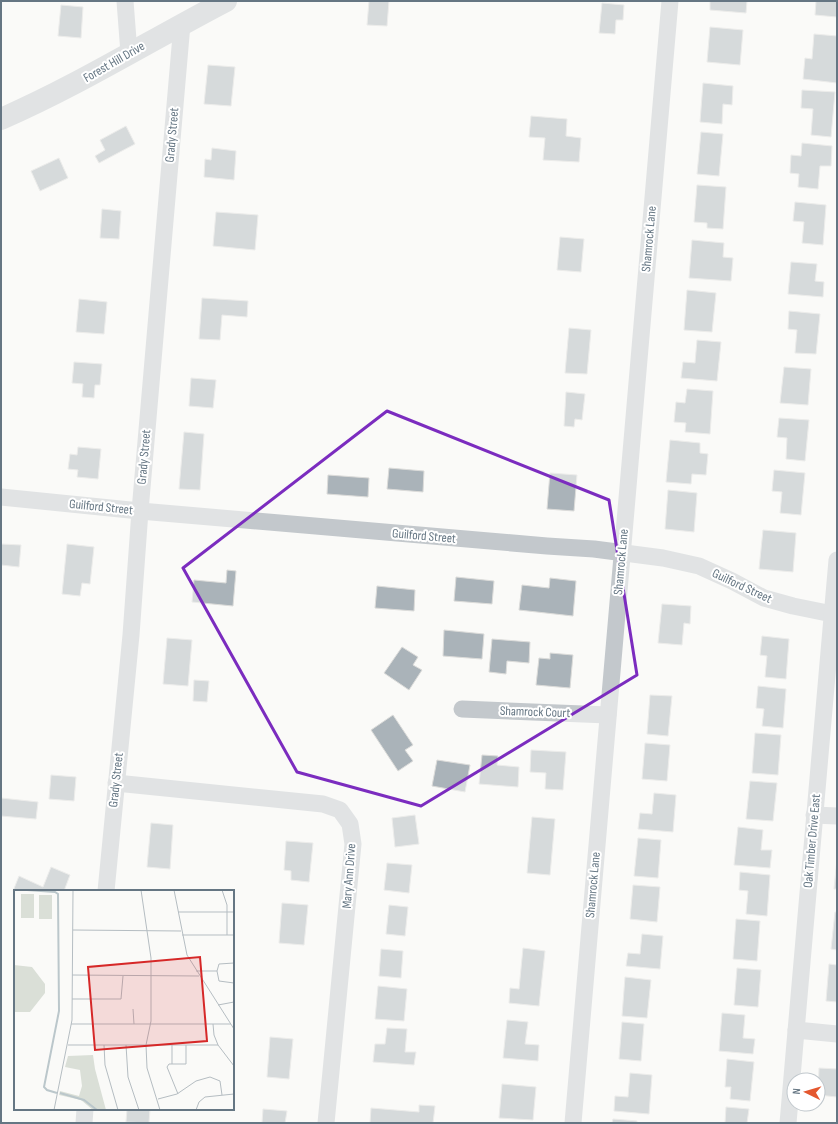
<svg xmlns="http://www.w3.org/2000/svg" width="838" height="1124" font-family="'Sofia Sans Condensed',sans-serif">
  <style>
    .building { fill: #aab3b9; stroke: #dcdcda }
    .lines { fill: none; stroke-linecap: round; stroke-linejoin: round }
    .minor { stroke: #c3c8cc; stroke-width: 17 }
    .tertiary { stroke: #c3c8cc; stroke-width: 22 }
    .marked { fill: none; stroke: #7b2cbf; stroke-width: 3; stroke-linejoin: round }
    .labels { text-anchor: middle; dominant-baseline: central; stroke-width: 4; stroke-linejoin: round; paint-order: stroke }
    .street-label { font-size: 13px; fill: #657683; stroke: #fff }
    .inset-river { fill: none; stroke: #bbc7cb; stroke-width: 2 }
    .inset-road { fill: none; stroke: #b5bdc2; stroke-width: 1 }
    .view { fill: #d62828; fill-opacity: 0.15; stroke: #d62828; stroke-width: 2 }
    .inset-edge { fill: none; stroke: #657683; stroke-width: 2 }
  </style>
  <rect width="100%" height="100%" fill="#fafaf8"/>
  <g class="building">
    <path d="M369,1h20l-2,25 -20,-1z"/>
    <path d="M710,1h37l-1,12 -36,-3z"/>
    <path d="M816,1h21v16l-22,-2z"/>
    <path d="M602,3l22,2 -1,15h-7l-1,14 -16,-1z"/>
    <path d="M61,5l22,2 -2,31 -23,-2z"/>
    <path d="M710,27l33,3 -3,35 -33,-3z"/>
    <path d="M814,34l23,2v47l-34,-4 2,-21 7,1z"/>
    <path d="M208,65l27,2 -4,39 -27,-2z"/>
    <path d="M703,83l30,3 -1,19 -9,-1 -1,20 -22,-2z"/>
    <path d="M802,90l33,2 -4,45 -20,-2 2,-26 -12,-1z"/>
    <path d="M531,116l36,3 -1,17 15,2 -2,24 -36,-2 2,-22 -16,-1z"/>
    <path d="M126,126l9,18 -36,19 -4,-7 10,-6 -5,-10z"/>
    <path d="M701,132l22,2 -4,42 -22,-2z"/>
    <path d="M802,143l30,3 -1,20h-11l-2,23 -20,-2 1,-13 -9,-1 1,-18 10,1z"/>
    <path d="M212,148l24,3 -2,29 -30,-3 1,-18 6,1z"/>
    <path d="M59,158l9,20 -28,13 -9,-20z"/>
    <path d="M697,185l29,2 -3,42 -16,-1v-5l-13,-1z"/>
    <path d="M795,202l31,3 -3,40 -21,-2 2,-21 -11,-1z"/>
    <path d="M102,209l19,2 -2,28 -19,-1z"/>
    <path d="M216,212l42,3 -3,35 -42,-4z"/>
    <path d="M560,237l24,2 -3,33 -24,-2z"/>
    <path d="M692,240l32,3 -1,14 10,1 -2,23 -42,-3z"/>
    <path d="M791,262l26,2 -2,17 9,1 -1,15 -35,-3z"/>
    <path d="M687,290l29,3 -4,39 -28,-2z"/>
    <path d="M202,298l46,3 -1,16 -25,-2 -2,25 -21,-1z"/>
    <path d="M79,299l28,3 -3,32 -28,-2z"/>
    <path d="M789,311l31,3 -4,40 -21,-1 2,-23 -9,-1z"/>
    <path d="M569,328l22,2 -4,44 -22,-1z"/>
    <path d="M697,340l24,2 -4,39 -36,-3 2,-16 12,1z"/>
    <path d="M74,362l28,2 -2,21h-5l-1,13 -12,-1 1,-13 -11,-1z"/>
    <path d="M784,367l27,2 -3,36 -28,-2z"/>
    <path d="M191,378l25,2 -3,28 -24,-2z"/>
    <path d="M687,389l26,2 -3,43 -25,-2 1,-9 -12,-1 2,-20 9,1z"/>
    <path d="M566,392l19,2 -3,26 -7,-1 -1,8 -10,-1z"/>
    <path d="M779,418l30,2 -4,41 -19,-2 1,-21 -10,-1z"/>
    <path d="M184,432l20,2 -4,56 -21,-1z"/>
    <path d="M670,440l30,3v10l8,1 -2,21 -14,-1 -1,10 -25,-2z"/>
    <path d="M78,447l23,2 -3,30 -21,-2 1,-7 -10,-1 2,-15 7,1z"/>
    <path d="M389,468l35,3 -1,21 -36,-3z"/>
    <path d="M774,470l31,3 -4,42 -21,-2 2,-21 -10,-1z"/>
    <path d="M550,473l27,2 -3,36 -27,-2z"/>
    <path d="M328,475l41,3 -1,19 -41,-3z"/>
    <path d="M668,490l29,3 -3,39 -29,-3z"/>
    <path d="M763,530l33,3 -3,39 -34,-3z"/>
    <path d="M1,544l20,1 -2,22 -18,-2z"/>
    <path d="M67,544l27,3 -4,37 -8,-1 -2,13 -18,-2z"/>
    <path d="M227,570l9,1 -3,35 -41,-4 2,-22 32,3z"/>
    <path d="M456,577l38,4 -2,23 -38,-3z"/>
    <path d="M550,578l26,3 -3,35 -54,-6 3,-25 27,3z"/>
    <path d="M377,586l38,4 -1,21 -39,-3z"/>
    <path d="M662,604l29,2 -1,18 -6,-1 -2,22 -24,-2z"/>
    <path d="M444,630l40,4 -2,25 -39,-3z"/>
    <path d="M762,636l27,3 -3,40 -21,-2 2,-21 -7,-1z"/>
    <path d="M167,638l25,2 -4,46 -25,-2z"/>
    <path d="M492,639l38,3 -1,21 -22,-2 -1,13 -17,-2z"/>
    <path d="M402,647l16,10 -5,8 9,5 -13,20 -25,-17z"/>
    <path d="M550,653l23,2 -3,33 -34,-3 3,-27 11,1z"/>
    <path d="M194,680l15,1 -2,21 -14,-1z"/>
    <path d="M758,686l28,3 -3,39 -21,-2 2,-17 -8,-1z"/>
    <path d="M650,695l22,1 -4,40 -21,-2z"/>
    <path d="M393,715l20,30 -8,5 8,11 -15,10 -27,-41z"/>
    <path d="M755,733l26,2 -3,40 -26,-2z"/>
    <path d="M645,743l25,2 -3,36 -25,-2z"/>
    <path d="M531,750l35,2 -3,38 -18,-1 1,-16 -16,-1z"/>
    <path d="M482,755l16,1 -1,9 22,2 -1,20 -39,-3z"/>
    <path d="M437,760l33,5 -5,27 -33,-6z"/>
    <path d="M51,775l25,2 -2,24 -25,-2z"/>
    <path d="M750,781l27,2 -4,38 -27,-2z"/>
    <path d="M654,793l22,2 -3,37 -35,-3 2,-16 12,1z"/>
    <path d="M1,798l37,4 -2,17 -35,-3z"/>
    <path d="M415,815l4,29 -24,3 -3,-29z"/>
    <path d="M532,817l23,2 -5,56 -23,-2z"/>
    <path d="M151,823l22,2 -3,44 -23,-2z"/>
    <path d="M738,827l25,3 -2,20h11l-2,18 -36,-3z"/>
    <path d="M638,838l23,2 -3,38 -24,-2z"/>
    <path d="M286,841l27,2 -4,39 -18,-2v-9l-7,-1z"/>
    <path d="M837,859v30h-3z"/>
    <path d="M387,863l25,2 -3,28 -25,-3z"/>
    <path d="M51,867l19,8 -6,16h-51l6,-15 24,11z"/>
    <path d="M740,872l30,3 -3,41 -21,-2 2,-23 -9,-1z"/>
    <path d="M633,885l27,2 -3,35 -27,-3z"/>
    <path d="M282,903l26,2 -4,40 -25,-2z"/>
    <path d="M389,905l19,2 -3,29 -19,-2z"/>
    <path d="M835,912h2v38l-6,-1z"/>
    <path d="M736,919l24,2 -3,40 -24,-2z"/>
    <path d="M642,934l21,2 -3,33 -34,-3 2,-13 12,1z"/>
    <path d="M523,948l22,3 -6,55 -30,-3 1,-15 9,1z"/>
    <path d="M381,949l22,2 -2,27 -22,-2z"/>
    <path d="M829,964l8,1v37l-11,-1z"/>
    <path d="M737,968l24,2 -3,37 -24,-2z"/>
    <path d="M625,977l26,3 -4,38 -25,-2z"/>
    <path d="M378,986l29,3 -3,32 -29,-2z"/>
    <path d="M722,1013l23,2 -2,23 12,1 -2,15 -34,-3z"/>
    <path d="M507,1020l21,2 -3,22 14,1 -1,16 -35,-3z"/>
    <path d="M622,1022l22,2 -3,37 -22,-2z"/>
    <path d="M387,1028l20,1 -2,23h11l-2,13 -41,-3 2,-18h10z"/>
    <path d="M270,1037l23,2 -4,40 -22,-2z"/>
    <path d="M727,1059l27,3 -4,39 -20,-2 1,-12h-6z"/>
    <path d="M819,1068l18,1v28l-19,-2z"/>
    <path d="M630,1073l22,2 -3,39 -35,-3 1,-15 13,1z"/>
    <path d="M502,1084l34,3 -3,33 -34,-2z"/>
    <path d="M419,1105l16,1 -2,17h-63l1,-15 48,4z"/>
    <path d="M726,1107l23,2 -2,14h-22z"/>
    <path d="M127,1109h23l-1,14 -23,-1z"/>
    <path d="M263,1109l24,2 -2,12h-23z"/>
    <path d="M613,1119l24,2v2h-25z"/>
  </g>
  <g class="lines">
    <g class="minor">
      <path d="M125,1l4,52"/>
      <path d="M1,497l139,14 407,35 47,3 69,9 36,8 33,15 32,17 29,8 44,9"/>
      <path d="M462,709l146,6"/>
      <path d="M116,783l207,21 17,6 10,14 3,20 -27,279"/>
      <path d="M814,815l23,1"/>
      <path d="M106,891l25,-256 9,-124 42,-487"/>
      <path d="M796,1030l41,4"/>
      <path d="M84,1123l1,-14"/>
      <path d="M573,1123l97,-1122"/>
      <path d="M788,1123l49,-563"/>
    </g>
    <path class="tertiary" d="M1,119c78,-34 150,-79 225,-118"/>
  </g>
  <path d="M0 0H838V1124H0ZM387,411l222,89 28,175 -216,131 -124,-34 -114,-204z" fill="#fafaf8" fill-opacity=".55" fill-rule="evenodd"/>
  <path class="marked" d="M387,411l222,89 28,175 -216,131 -124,-34 -114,-204z"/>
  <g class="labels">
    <g class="street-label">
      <text transform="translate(114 62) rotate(-30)">Forest Hill Drive</text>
      <text transform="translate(172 135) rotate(-85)">Grady Street</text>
      <text transform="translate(649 239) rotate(-85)">Shamrock Lane</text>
      <text transform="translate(144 457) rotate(-85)">Grady Street</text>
      <text transform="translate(101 507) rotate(6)">Guilford Street</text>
      <text transform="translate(424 536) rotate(5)">Guilford Street</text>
      <text transform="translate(621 562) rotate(-85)">Shamrock Lane</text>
      <text transform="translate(742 586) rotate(25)">Guilford Street</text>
      <text transform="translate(535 712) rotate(2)">Shamrock Court</text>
      <text transform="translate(116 780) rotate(-84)">Grady Street</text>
      <text transform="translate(812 841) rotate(-85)">Oak Timber Drive East</text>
      <text transform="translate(349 876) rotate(-86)">Mary Ann Drive</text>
      <text transform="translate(593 885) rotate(-85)">Shamrock Lane</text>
    </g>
  </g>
  <g transform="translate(14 890)">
    <rect width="220" height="220" fill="#fafaf8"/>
    <path d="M7,4h13v24h-13zM25,5h13v24h-13zM0,75l18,2 13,17v9l-15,19h-16zM79,165l2,14 11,41h-13l-12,-10 -22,-5 1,-4 19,5 3,-10 -2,-16 -15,-3 3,-11z" fill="#dadfd7"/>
    <path class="inset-river" d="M13,0l28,2 3,2 1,117 -15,76 3,3 10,3M46,203l24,7 13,10"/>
    <path class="inset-road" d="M127,0l10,68v63l-5,24 1,23 13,42M160,0l13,65 47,74M208,0l5,15v30M164,22h56M59,40l108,1M168,45h52M220,73l-15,1 -2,7 2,10 15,2M182,81h21M58,85l127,1M58,109h49l2,-23M204,115l16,-3M119,119l1,15M57,134h160M199,134l1,11 4,10M54,155h150l16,21M90,155l1,20 13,45M112,155l2,32 11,33M158,155v19M164,204l-11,-27 2,-3h17v-19M144,209l19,-5 19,-13 14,-4 10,4 2,14M40,220l18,-90 1,-130M182,220l3,-8 6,-5 29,-3"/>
    <path class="view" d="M186,67l7,84 -112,9 -7,-83z"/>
    <rect width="220" height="220" class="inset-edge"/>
  </g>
  <rect width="838" height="1124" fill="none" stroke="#657683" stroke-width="4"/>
  <g transform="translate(806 1092) rotate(275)"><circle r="19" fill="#ffffff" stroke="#c1c8cd"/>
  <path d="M0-3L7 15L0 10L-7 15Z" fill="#e4572e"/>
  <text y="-6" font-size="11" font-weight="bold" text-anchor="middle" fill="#657683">N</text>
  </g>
</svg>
